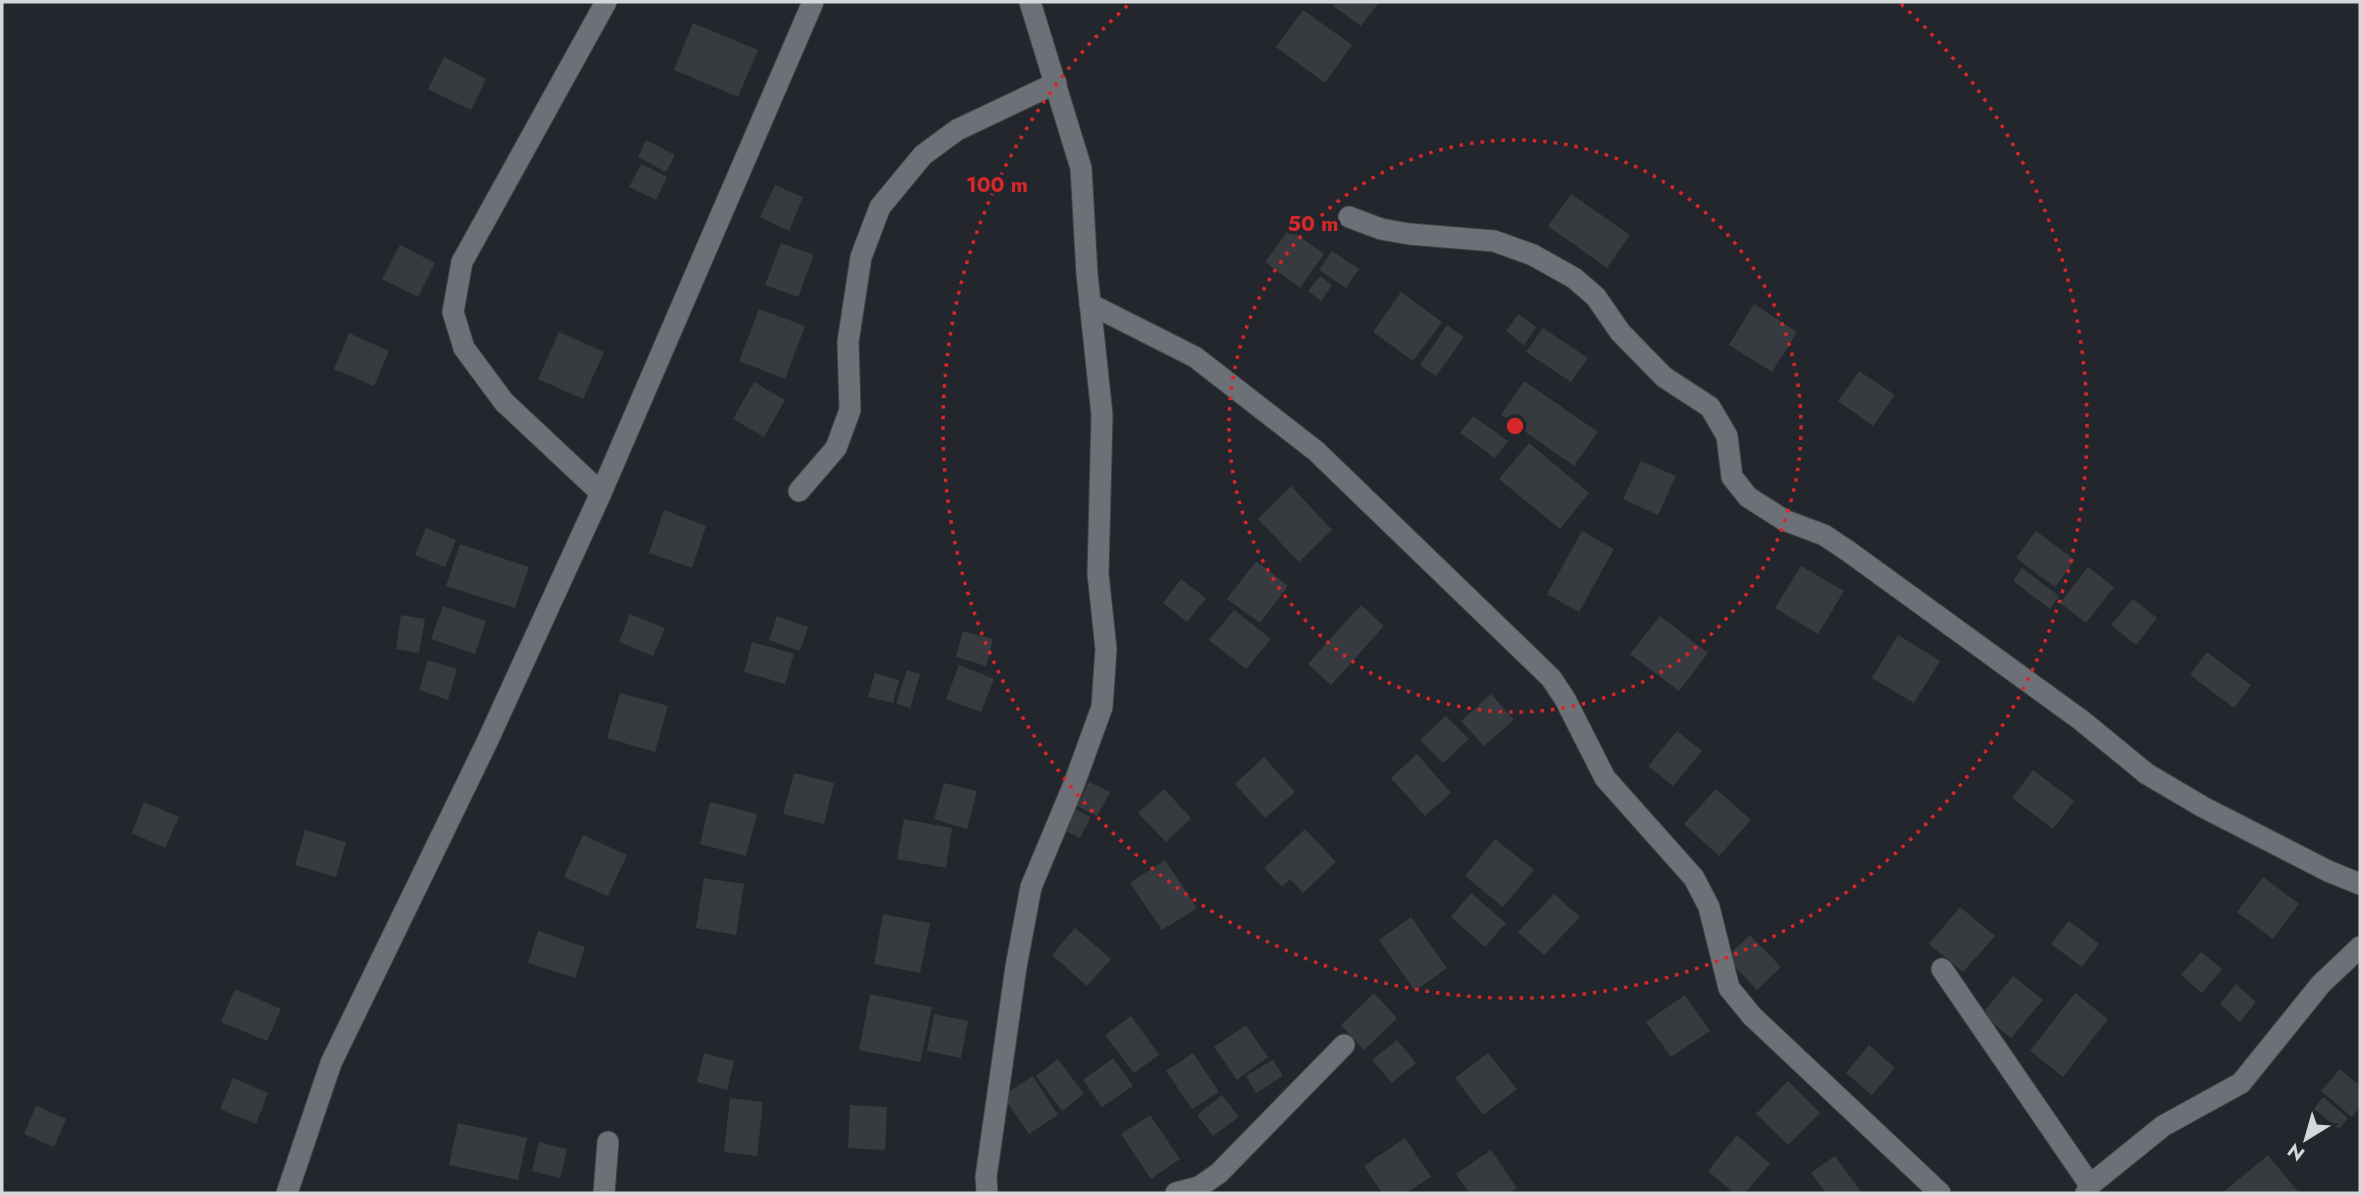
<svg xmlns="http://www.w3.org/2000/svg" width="2362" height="1195" font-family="Jost,sans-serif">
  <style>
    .building { fill: #373b40 }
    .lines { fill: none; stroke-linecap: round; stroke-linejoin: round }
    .minor-casing { stroke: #404348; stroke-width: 23 }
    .minor { stroke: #6d7077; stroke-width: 21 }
    .ring { fill: none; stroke: #d62828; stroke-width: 3.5; stroke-dasharray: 3.5 7 }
    .centre { fill: #d62828; stroke: #23262c; stroke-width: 3.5 }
    .ring-label { font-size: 21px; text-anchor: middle; font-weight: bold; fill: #d62828; stroke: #23262c; stroke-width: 7; stroke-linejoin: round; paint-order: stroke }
  </style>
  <rect width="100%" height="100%" fill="#23262c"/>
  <g class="building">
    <path d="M1336,2h43l-18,24 -28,-20z"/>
    <path d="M1303,10l49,35 -27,38 -49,-36z"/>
    <path d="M693,23l65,27 -20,47 -64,-27z"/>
    <path d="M444,57l42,22 -15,31 -43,-21z"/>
    <path d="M646,140l29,15 -9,17 -28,-15z"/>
    <path d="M641,164l26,13 -11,23 -27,-13z"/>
    <path d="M775,185l28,12 -14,34 -29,-14z"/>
    <path d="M1571,194l59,41 -23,33 -59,-42z"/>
    <path d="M1289,229l35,25 -24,34 -35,-26z"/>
    <path d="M781,243l33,12 -16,42 -33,-12z"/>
    <path d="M400,245l35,18 -17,34 -36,-18z"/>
    <path d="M1332,251l27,18 -13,19 -27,-18z"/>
    <path d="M1320,276l12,9 -11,16 -13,-10z"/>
    <path d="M1401,292l41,30 -29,39 -40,-29z"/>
    <path d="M1754,304l43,28 -25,40 -43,-27z"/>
    <path d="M759,309l46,17 -20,53 -46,-18z"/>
    <path d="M1518,314l18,13 -12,18 -18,-14z"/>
    <path d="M1447,325l17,12 -28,39 -16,-11z"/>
    <path d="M1543,328l45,30 -17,24 -45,-30z"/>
    <path d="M559,332l45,20 -21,47 -45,-20z"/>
    <path d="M349,333l40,18 -15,35 -40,-17z"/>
    <path d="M1859,371l36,24 -22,31 -35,-25z"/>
    <path d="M1524,381l74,51 -24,34 -73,-51z"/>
    <path d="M754,382l31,18 -21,37 -31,-18z"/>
    <path d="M1473,416l35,25 -13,17 -35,-25z"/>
    <path d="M1529,443l60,50 -29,36 -61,-50z"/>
    <path d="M1641,461l35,15 -18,39 -35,-16z"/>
    <path d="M1291,486l41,44 -33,32 -41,-43z"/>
    <path d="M664,510l42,16 -14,42 -43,-15z"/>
    <path d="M426,528l30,12 -11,27 -30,-12z"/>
    <path d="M1582,531l32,18 -35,63 -32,-18z"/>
    <path d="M2036,531l39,29 -20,27 -39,-29z"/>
    <path d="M460,544l69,23 -14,41 -69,-22z"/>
    <path d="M1256,561l32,25 -28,37 -33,-24z"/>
    <path d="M1801,566l43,25 -26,43 -43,-26z"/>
    <path d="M2088,567l26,20 -28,36 -26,-20z"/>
    <path d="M2022,568l37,28 -9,13 -37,-28z"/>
    <path d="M1181,579l25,19 -19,24 -24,-19z"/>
    <path d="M2133,599l24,19 -21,27 -25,-20z"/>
    <path d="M1361,605l23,21 -53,59 -23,-21z"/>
    <path d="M443,606l43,15 -11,33 -44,-15z"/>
    <path d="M1234,610l37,29 -25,30 -37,-29z"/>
    <path d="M630,614l35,14 -12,28 -34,-14z"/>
    <path d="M401,615l24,4 -6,34 -23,-4z"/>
    <path d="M777,616l31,11 -8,24 -31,-11z"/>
    <path d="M1660,616l48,37 -29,38 -49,-37z"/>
    <path d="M963,631l30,8 -7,27 -30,-9z"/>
    <path d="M1898,635l42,26 -26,42 -42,-25z"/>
    <path d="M752,642l42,12 -9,30 -41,-12z"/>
    <path d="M2207,652l44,33 -17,23 -44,-33z"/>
    <path d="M428,660l29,9 -9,31 -29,-10z"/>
    <path d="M959,665l35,14 -13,33 -35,-13z"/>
    <path d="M907,670l13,4 -10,34 -14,-5z"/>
    <path d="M875,673l24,7 -6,23 -25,-6z"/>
    <path d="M620,693l48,13 -13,46 -48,-14z"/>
    <path d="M1491,694l23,26 -30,26 -23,-25z"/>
    <path d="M1446,716l23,23 -26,24 -23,-23z"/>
    <path d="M1677,731l25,20 -29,35 -25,-20z"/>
    <path d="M1417,754l34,39 -26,23 -34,-38z"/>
    <path d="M1264,757l31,35 -30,26 -30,-34z"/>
    <path d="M2033,770l41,31 -21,28 -41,-31z"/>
    <path d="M794,773l40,10 -10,41 -41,-10z"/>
    <path d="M1089,782l21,10 -13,24 -20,-10z"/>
    <path d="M944,783l33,8 -10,38 -33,-10z"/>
    <path d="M1164,789l27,29 -25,24 -28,-29z"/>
    <path d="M1716,789l35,31 -32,36 -35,-32z"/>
    <path d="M144,802l35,15 -14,31 -33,-15z"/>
    <path d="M710,802l47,12 -11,42 -46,-12z"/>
    <path d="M1070,806l21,11 -11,21 -21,-10z"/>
    <path d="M904,819l48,9 -6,40 -49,-9z"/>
    <path d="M1305,829l31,33 -33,31 -13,-14 -8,8 -18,-19z"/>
    <path d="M305,830l41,12 -10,35 -41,-12z"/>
    <path d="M583,835l44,20 -19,41 -44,-19z"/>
    <path d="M1495,839l39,31 -31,37 -38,-31z"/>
    <path d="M1165,860l32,48 -35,22 -32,-47z"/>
    <path d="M2263,877l36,27 -26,35 -36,-27z"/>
    <path d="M704,878l40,6 -8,51 -40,-7z"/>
    <path d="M1471,893l35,30 -21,24 -34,-30z"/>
    <path d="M1554,894l26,23 -36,38 -26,-23z"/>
    <path d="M1960,907l35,29 -32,36 -34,-28z"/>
    <path d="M883,914l47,9 -10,50 -46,-9z"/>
    <path d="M1411,917l36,51 -32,23 -36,-51z"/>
    <path d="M2069,921l30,23 -17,23 -31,-23z"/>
    <path d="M1075,928l36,31 -24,27 -35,-31z"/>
    <path d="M538,931l47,16 -10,31 -47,-15z"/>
    <path d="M1750,935l31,32 -24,23 -31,-33z"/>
    <path d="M2201,952l21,17 -20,24 -21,-18z"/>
    <path d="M2013,976l30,24 -32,38 -29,-24z"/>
    <path d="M2236,984l20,18 -16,20 -20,-18z"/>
    <path d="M235,989l46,20 -14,32 -46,-19z"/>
    <path d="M1374,993l23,25 -33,32 -23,-25z"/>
    <path d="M2075,993l33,26 -45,58 -33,-26z"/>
    <path d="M870,994l62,13 -12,55 -61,-12z"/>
    <path d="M1685,995l25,36 -39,26 -25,-35z"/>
    <path d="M934,1014l34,7 -7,37 -34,-7z"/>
    <path d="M1131,1016l28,39 -25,18 -29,-38z"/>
    <path d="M1246,1025l22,32 -31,23 -23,-33z"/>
    <path d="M1397,1040l19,23 -24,20 -20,-23z"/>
    <path d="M1869,1045l26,23 -23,27 -26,-22z"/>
    <path d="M704,1053l30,8 -7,29 -30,-8z"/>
    <path d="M1193,1053l26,39 -27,17 -26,-38z"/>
    <path d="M1488,1053l29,36 -34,26 -28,-37z"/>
    <path d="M1113,1058l20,28 -31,21 -19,-27z"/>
    <path d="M1058,1059l26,35 -22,17 -26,-35z"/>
    <path d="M1273,1060l10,16 -27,17 -10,-17z"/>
    <path d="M2340,1069l20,17v21l-8,10 -31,-26z"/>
    <path d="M1033,1076l25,39 -29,19 -26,-38z"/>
    <path d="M233,1078l35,15 -12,31 -36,-15z"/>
    <path d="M1788,1081l32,32 -32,32 -32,-31z"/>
    <path d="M1222,1095l17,22 -26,19 -16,-21z"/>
    <path d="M2323,1097l25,21 -9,11 -25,-20z"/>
    <path d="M730,1098l33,4 -6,54 -33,-4z"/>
    <path d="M850,1105l37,2 -2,43 -37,-2z"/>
    <path d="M36,1106l30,13 -12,28 -30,-13z"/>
    <path d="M1150,1115l30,44 -29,20 -30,-45z"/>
    <path d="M458,1123l69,15 -9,42 -69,-15z"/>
    <path d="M1737,1135l33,29 -25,29h-11l-26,-22z"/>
    <path d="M1405,1138l26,39 -25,16h-24l-18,-27z"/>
    <path d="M539,1142l28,7 -7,29 -28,-7z"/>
    <path d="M1491,1150l26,38 -8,5h-40l-13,-19z"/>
    <path d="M2268,1155l31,38h-77z"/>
    <path d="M1835,1156l27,37h-36l-15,-20z"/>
  </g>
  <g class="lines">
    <defs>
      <g id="minor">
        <path d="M1349,217l32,12 28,5 85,7 39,14 41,23 22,19 24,35 44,45 46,30 17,29 5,41 16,20 36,23 40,15 24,16 233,169 66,54 56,33 125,64 32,13"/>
        <path d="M1090,304l105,53 121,94 235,227 14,21 40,79 89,100 15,29 20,81 23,28 188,177"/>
        <path d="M799,491l37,-43 14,-38 -2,-68 13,-85 19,-50 43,-52 34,-25 99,-47"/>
        <path d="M601,493l-97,-91 -40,-54 -11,-36 9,-50 144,-260"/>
        <path d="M1942,969l148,216"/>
        <path d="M287,1193l44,-130 156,-321 114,-249 212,-491"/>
        <path d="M604,1193l4,-51"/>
        <path d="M987,1193l-1,-16 30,-210 15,-80 43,-103 28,-77 4,-58 -8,-75 4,-159 -15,-141 -6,-106 -51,-166"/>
        <path d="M1176,1193l23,-6 20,-14 125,-128"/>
        <path d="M2086,1193l4,-8 73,-59 78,-43 80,-99 39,-37"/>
      </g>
    </defs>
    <use href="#minor" class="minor-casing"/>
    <use href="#minor" class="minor"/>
  </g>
  <g class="ring">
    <circle cx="1515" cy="426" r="286"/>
    <path d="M1901 4A572 572 0 1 1 1129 4"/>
  </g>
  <circle cx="1515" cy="426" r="10" class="centre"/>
  <g class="ring-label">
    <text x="997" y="192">100 m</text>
    <text x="1313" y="231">50 m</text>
  </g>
  <rect width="2362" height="1195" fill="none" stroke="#d5d8db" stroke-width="7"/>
  <g transform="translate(2306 1139) rotate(217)" stroke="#23262c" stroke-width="5" paint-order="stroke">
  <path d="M0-5L12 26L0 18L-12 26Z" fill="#d5d8db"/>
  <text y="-10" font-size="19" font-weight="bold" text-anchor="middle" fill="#d5d8db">N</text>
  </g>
</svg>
